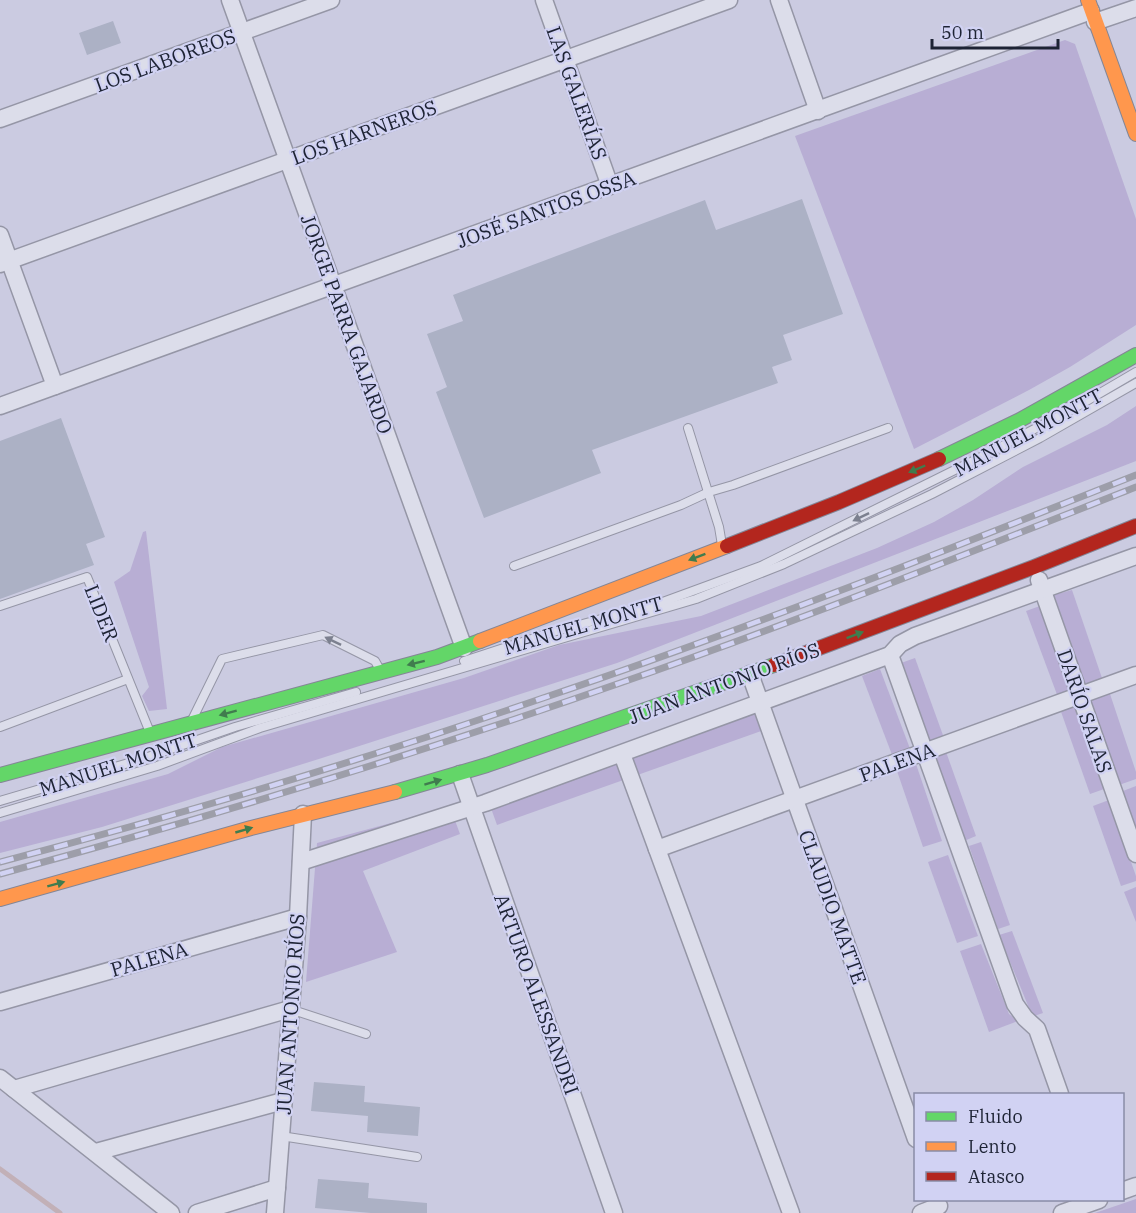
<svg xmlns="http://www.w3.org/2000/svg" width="1136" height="1213" font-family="'IBM Plex Serif',serif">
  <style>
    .green { fill: #b8aed4 }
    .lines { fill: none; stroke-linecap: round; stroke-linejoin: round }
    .stream { stroke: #c2b0b7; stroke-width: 5 }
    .building { fill: #acb1c5 }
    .lane-casing { stroke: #9596a6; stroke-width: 10 }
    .street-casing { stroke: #9596a6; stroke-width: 19 }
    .fast-casing { stroke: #848696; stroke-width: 16 }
    .slow-casing { stroke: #848696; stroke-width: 16 }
    .jam-casing { stroke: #848696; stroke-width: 16 }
    .lane { stroke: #dcddea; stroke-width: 8 }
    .street { stroke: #dcddea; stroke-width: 16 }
    .fast { stroke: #63d668; stroke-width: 14 }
    .slow { stroke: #ff974d; stroke-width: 14 }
    .jam { stroke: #b3261e; stroke-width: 14 }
    .rail-casing { stroke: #9d9ea9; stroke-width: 7 }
    .rail { stroke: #d1d2f3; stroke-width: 4.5; stroke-dasharray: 14; stroke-linecap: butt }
    .oneway { fill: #407c4e }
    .oneway2 { fill: #7c808f }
    .labels { text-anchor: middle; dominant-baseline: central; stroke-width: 4.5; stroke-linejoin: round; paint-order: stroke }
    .street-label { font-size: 20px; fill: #1d2334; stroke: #d1d2f3 }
  </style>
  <rect width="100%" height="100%" fill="#cbcbe1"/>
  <g class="green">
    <path d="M1065,40l10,4 61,175v106l-66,42 -41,23 -115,59 -119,-313z"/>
    <path d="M1136,406v55l-519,202 -295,95 -220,69 -102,26v-31l168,-48 54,-27 242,-69 95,-33 142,-29 176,-68 57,-26 39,-22 50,-33 84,-42z"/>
    <path d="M146,531l21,178 -18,2 -7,-15 7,-9 -35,-105 16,-11 13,-39z"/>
    <path d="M1072,590l31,91 -17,7 -32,-93z"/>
    <path d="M1040,606l33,89 -14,5 -33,-89z"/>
    <path d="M915,658l29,80 -14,4 -29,-79z"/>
    <path d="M880,669l32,85 -18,6 -32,-84z"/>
    <path d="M1108,688l28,84v7l-17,6 -31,-91z"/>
    <path d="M1077,700l30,88 -17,6 -31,-88z"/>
    <path d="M756,703l8,27 -267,95 -10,-28z"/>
    <path d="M945,749l31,87 -12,5 -32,-87z"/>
    <path d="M915,761l27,80 -19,6 -27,-79z"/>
    <path d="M1136,786v42l-13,-37z"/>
    <path d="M1109,800l27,76v5l-15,5 -28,-80z"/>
    <path d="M450,807l10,27 -97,37 34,81 -91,30 11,-139z"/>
    <path d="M981,842l29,83 -12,4 -29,-83z"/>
    <path d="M948,855l30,81 -21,7 -29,-81z"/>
    <path d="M1136,887v35l-12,-30z"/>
    <path d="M1012,931l31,82 -9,3 -5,-8 -30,-73z"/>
    <path d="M981,944l28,70 9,7 -29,11 -29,-81z"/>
    <path d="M1136,1199v14h-41z"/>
  </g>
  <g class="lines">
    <path class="stream" d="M0,1169l60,44"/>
  </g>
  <g class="building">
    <path d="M113,21l8,22 -34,12 -8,-22z"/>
    <path d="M802,199l41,115 -60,21 9,25 -20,7 6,16 -186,67 9,23 -117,45 -48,-126 11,-5 -20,-53 36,-13 -10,-26 252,-95 11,30z"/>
    <path d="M61,418l44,119 -19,7 8,21 -94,34v-158z"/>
    <path d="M314,1082l51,4 -1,16 56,5 -2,29 -51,-4 1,-16 -57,-5z"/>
    <path d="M318,1179l51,4 -1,15 59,5v10h-56l-56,-5z"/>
  </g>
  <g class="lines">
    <defs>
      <g id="lane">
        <path d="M688,428l31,99 3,18"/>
        <path d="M514,566l167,-61 28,-13 24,-7 155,-57"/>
        <path d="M0,606l87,-29 62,153"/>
        <path d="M464,661l89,-29 107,-29 101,-37 226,-112 91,-48 58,-34"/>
        <path d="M193,718l29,-59 101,-24 52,26 4,7"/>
        <path d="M0,727l128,-48"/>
        <path d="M0,801l142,-42 93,-32 121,-35"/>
        <path d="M0,813l157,-47 103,-38 436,-129 88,-35 148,-70 108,-56 96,-55"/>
        <path d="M290,1009l76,25"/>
        <path d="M281,1136l136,21"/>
      </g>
      <g id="street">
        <path d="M230,0l234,648"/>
        <path d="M544,0l66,186"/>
        <path d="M779,0l39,111"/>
        <path d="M1095,22l41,-14"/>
        <path d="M0,119l331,-119"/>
        <path d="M0,235l55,151"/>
        <path d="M0,264l729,-264"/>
        <path d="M0,406l1091,-395"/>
        <path d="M1039,580l97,274"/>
        <path d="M890,655l125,349 10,14 12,11 23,65"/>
        <path d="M750,674l166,465"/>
        <path d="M622,754l169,459"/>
        <path d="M460,774l154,439"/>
        <path d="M657,849l479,-174"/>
        <path d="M301,862l184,-59 405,-148 10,-11 15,-8 221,-80"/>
        <path d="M0,1002l298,-85"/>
        <path d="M0,1078l171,135"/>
        <path d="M14,1089l276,-80"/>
        <path d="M96,1152l187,-51"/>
        <path d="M1122,1191l14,-5"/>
        <path d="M197,1213l80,-25"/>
        <path d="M275,1213l23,-296 5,-103"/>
        <path d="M921,1213l18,-7"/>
        <path d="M1062,1213l37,-13"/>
      </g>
      <g id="fast">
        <path d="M939,459l81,-39 116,-65"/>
        <path d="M0,775l437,-118 43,-16"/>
        <path d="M395,792l92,-27 287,-100"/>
      </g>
      <g id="slow">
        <path d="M1088,0l48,134"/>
        <path d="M480,641l247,-95"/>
        <path d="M0,899l251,-71 144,-36"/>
      </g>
      <g id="jam">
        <path d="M727,546l112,-44 100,-43"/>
        <path d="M774,665l260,-98 102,-41"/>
      </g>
    </defs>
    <use href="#lane" class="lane-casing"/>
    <use href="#street" class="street-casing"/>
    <use href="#fast" class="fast-casing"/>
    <use href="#slow" class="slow-casing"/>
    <use href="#jam" class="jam-casing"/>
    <use href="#lane" class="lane"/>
    <use href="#street" class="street"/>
    <use href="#fast" class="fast"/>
    <use href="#slow" class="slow"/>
    <use href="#jam" class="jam"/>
    <defs>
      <g id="rail">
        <path d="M0,862c183,-48 364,-102 543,-164 200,-68 397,-145 593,-223"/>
        <path d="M0,874c210,-57 418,-120 623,-192 173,-60 343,-128 513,-195"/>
      </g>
    </defs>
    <use href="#rail" class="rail-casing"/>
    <use href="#rail" class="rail"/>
  </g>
  <defs><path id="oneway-solid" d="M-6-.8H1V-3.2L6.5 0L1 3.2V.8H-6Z" transform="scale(1.5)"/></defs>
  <g class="oneway">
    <use href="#oneway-solid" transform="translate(917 469) rotate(157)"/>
    <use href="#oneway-solid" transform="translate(697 557) rotate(159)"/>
    <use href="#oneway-solid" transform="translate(855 635) rotate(-21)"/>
    <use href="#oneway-solid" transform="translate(416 663) rotate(166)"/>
    <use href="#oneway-solid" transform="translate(228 713) rotate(165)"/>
    <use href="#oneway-solid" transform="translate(433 782) rotate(-17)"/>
    <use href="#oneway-solid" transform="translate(244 830) rotate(-16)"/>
    <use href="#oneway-solid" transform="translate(56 884) rotate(-15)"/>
  </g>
  <g class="oneway2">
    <use href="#oneway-solid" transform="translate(861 517) rotate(154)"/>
    <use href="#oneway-solid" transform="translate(333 641) rotate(-154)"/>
  </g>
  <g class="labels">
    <g class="street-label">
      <text transform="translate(165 60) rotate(-20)">LOS LABOREOS</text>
      <text transform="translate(577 93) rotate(70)">LAS GALERÍAS</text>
      <text transform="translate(364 132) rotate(-20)">LOS HARNEROS</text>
      <text transform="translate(546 209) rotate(-20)">JOSÉ SANTOS OSSA</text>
      <text transform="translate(347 324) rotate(70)">JORGE PARRA GAJARDO</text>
      <text transform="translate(1028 432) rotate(-28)">MANUEL MONTT</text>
      <text transform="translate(102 613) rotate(68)">LIDER</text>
      <text transform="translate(583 625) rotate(-16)">MANUEL MONTT</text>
      <text transform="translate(724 683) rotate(-20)">JUAN ANTONIO RÍOS</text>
      <text transform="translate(1085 711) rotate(71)">DARÍO SALAS</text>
      <text transform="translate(897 762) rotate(-20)">PALENA</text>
      <text transform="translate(118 764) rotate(-18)">MANUEL MONTT</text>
      <text transform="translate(833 907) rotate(70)">CLAUDIO MATTE</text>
      <text transform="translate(149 959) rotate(-16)">PALENA</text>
      <text transform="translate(537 994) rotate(70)">ARTURO ALESSANDRI</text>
      <text transform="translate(290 1014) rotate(-86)">JUAN ANTONIO RÍOS</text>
    </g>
  </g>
  <rect x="914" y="1093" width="210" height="108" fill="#d1d2f3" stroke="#898ca7" stroke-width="1.5"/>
  <rect x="926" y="1112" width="30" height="9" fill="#63d668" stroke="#898ca7" stroke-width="1.5"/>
  <text x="968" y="1123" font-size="18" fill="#1d2334">Fluido</text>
  <rect x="926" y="1142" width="30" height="9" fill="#ff974d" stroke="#898ca7" stroke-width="1.5"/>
  <text x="968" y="1153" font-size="18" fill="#1d2334">Lento</text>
  <rect x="926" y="1172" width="30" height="9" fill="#b3261e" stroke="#898ca7" stroke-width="1.5"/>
  <text x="968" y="1183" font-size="18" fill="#1d2334">Atasco</text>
  <path d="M932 39v9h126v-9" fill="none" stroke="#1d2334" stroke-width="3"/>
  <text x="941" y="39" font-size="18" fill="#1d2334" stroke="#d1d2f3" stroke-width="4.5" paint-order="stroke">50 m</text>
</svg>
